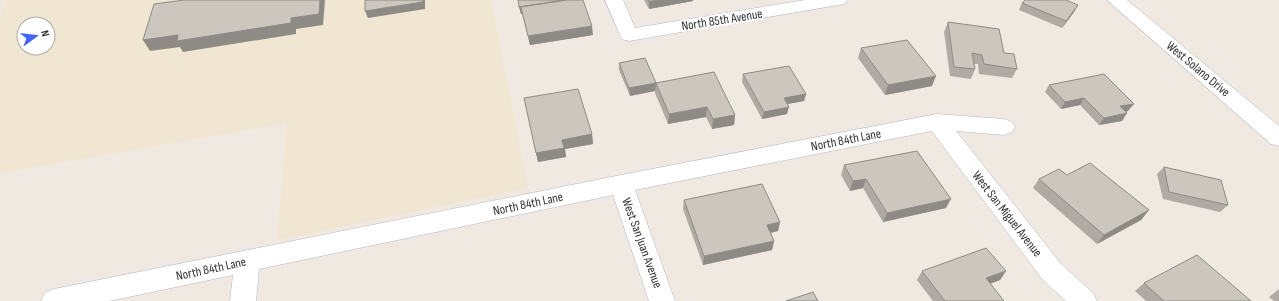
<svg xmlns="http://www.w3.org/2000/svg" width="1279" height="301" font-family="'Sofia Sans Condensed',sans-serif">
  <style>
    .education { fill: #f0e6d1; fill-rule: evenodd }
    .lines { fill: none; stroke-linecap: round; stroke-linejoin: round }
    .minor-casing { stroke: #b4b7c1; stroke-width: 1 }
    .minor { fill: #fff; fill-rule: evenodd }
    .wall { fill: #afaba4 }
    .shaded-wall { fill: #8e8b86 }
    .building { fill: #cbc7bf; stroke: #8e8b86 }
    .labels { text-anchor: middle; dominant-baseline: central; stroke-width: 4; stroke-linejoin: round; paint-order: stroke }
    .street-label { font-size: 13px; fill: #2e2e2e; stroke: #fff }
  </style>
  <rect width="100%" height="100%" fill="#efe9e1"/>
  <path class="education" d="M8,0h483l37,188 -251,52 10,-117 -287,50v-158zM24,24h24v24h-24z"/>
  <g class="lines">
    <defs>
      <g id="minor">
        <path d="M605,0h18l12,28 170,-28h42l-3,4 -6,1 -209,36 -7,-2 -2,-4z"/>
        <path d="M1107,0h20l152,126v20l-8,-2z"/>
        <path d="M937,114l67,5 8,3 3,5 -3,5 -8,3 -48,-4 105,133 32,29 4,8h-31l-23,-21 -111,-149 -297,59 40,111h-26l-36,-106 -354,74 -3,32h-26l3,-26 -124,26h-68l4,-8 9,-4 567,-114z"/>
      </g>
    </defs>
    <use href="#minor" class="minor-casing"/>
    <use href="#minor" class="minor"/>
  </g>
  <g class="wall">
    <path d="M518,0h46l29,35 -63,10 -8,-31h-1z"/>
    <path d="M644,0h49v1l-44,8z"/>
    <path d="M1022,3l56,2 -4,7 -12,16 -43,-18z"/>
    <path d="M948,22l56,31 13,16 -5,9 -33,-4 -1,-10h-4l1,5 -4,10 -21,-3 -6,-44z"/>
    <path d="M861,48l71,38 -47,9 -27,-37z"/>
    <path d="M619,63l37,20 79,32 -1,10 -22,4 -6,-12 -38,7 -13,-31v-2l-25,5 -11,-26z"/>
    <path d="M743,74l63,20 -2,7 -17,3v10l-25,5 -20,-37z"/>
    <path d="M1049,85l79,26 -2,1 1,1 -5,8 -23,4 -19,-20 -19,4 -16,-17z"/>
    <path d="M524,98l68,36 1,10 -28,5 1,8 -28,5z"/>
    <path d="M844,165l102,43 -63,14 -20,-34 -13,3 -9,-16z"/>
    <path d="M1164,167l64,38 -8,7 -57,-13 -6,-25z"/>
    <path d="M1067,175l82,35 -8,10 -44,24 -64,-56 6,-9z"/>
    <path d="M684,200l96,22 -2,9 -7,2 3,8 -2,9 -69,15 -20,-56z"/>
    <path d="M922,271h84l-6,9 -10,4 14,17h-71l-16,-21z"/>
    <path d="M1144,283l107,18h-105l-11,-10z"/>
    <path d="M1279,289v12h-5l-5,-4z"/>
  </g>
  <g class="shaded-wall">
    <path d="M320,0h5l-2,25 -27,4v5l-113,18 -3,-5 -30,4 -7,-11z"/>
    <path d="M423,0h2v9l-57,9 -3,-7z"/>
    <path d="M564,0l-43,7 1,7h-1l-2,-7z"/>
    <path d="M659,0h34v1l-44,8v-7z"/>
    <path d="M1078,5l-4,7 -12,16 4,-7z"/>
    <path d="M592,26l1,9 -63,10 -2,-9z"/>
    <path d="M936,76l-4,10 -47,9 3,-10z"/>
    <path d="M656,83l-1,8 -25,5 -1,-8z"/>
    <path d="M806,94l-2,7 -22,4 2,-7z"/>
    <path d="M1084,98l-4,7 -19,4 4,-7z"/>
    <path d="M1134,104l-6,7 -13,3 5,-8z"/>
    <path d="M707,107l-1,10 -38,7 1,-10z"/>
    <path d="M789,107l-2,7 -25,5 2,-7z"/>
    <path d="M1127,113l-5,8 -23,4 5,-7z"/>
    <path d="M735,115l-1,10 -22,4 1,-10z"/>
    <path d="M592,134l1,10 -28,5 1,8 -28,5 -2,-9 26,-13z"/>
    <path d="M866,179l-3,9 -13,3 3,-10z"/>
    <path d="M951,199l-5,9 -63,14 4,-9z"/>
    <path d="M1149,210l-8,10 -44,24 7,-9z"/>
    <path d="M780,222l-2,9 -13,3 2,-9z"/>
    <path d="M774,241l-2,9 -69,15 1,-9z"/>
    <path d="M1006,271l-6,9 -20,7 6,-9z"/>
  </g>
  <g class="building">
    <path d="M184,0h136l-1,14 -28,4v5l-114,18 1,-6 -35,5 11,-36z"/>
    <path d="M365,0h58v2l-58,9z"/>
    <path d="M518,0h46l-45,7z"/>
    <path d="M567,0h16l9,26 -64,10 -7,-29z"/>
    <path d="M648,0h11l-10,2z"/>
    <path d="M1025,0h41l12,5 -12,16 -44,-18z"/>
    <path d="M948,22l51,7 5,24 10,1 3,15 -33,-5 -2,-9 -10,-2 3,16 -21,-2z"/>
    <path d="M907,40l29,36 -48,9 -27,-37z"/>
    <path d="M645,58l11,25 -27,5 -10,-25z"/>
    <path d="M789,66l17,28 -22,4 5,9 -25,5 -21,-38z"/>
    <path d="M714,72l21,43 -22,4 -6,-12 -38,7 -13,-31z"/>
    <path d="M1104,74l30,30 -14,2 7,7 -23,5 -20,-20 -19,4 -16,-17z"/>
    <path d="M578,89l14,45 -30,6 2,8 -28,5 -12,-55z"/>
    <path d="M917,151l34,48 -64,14 -21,-34 -13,2 -9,-16z"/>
    <path d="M1090,163l59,47 -45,25 -65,-56 20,-10 8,6z"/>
    <path d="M1164,167l57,13 7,25 -59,-13z"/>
    <path d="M762,184l18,38 -13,3 7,16 -70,15 -20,-56z"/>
    <path d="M986,248l20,23 -20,7 18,23h-59l-23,-30z"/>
    <path d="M1197,255l54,46h-87l-20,-18z"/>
    <path d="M813,292l5,9h-32z"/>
  </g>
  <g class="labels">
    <g class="street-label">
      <text transform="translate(722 20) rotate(-9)">North 85th Avenue</text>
      <text transform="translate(1198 69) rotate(40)">West Solano Drive</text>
      <text transform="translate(846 140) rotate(-11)">North 84th Lane</text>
      <text transform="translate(528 204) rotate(-12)">North 84th Lane</text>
      <text transform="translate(1007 214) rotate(52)">West San Miguel Avenue</text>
      <text transform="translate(642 243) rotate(70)">West San Juan Avenue</text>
      <text transform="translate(211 269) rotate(-12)">North 84th Lane</text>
    </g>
  </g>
  <g transform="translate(36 36) rotate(75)"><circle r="19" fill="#ffffff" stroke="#ababab"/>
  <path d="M0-3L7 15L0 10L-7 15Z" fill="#4264fb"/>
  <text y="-6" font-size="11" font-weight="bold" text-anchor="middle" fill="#2e2e2e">N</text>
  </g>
</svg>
